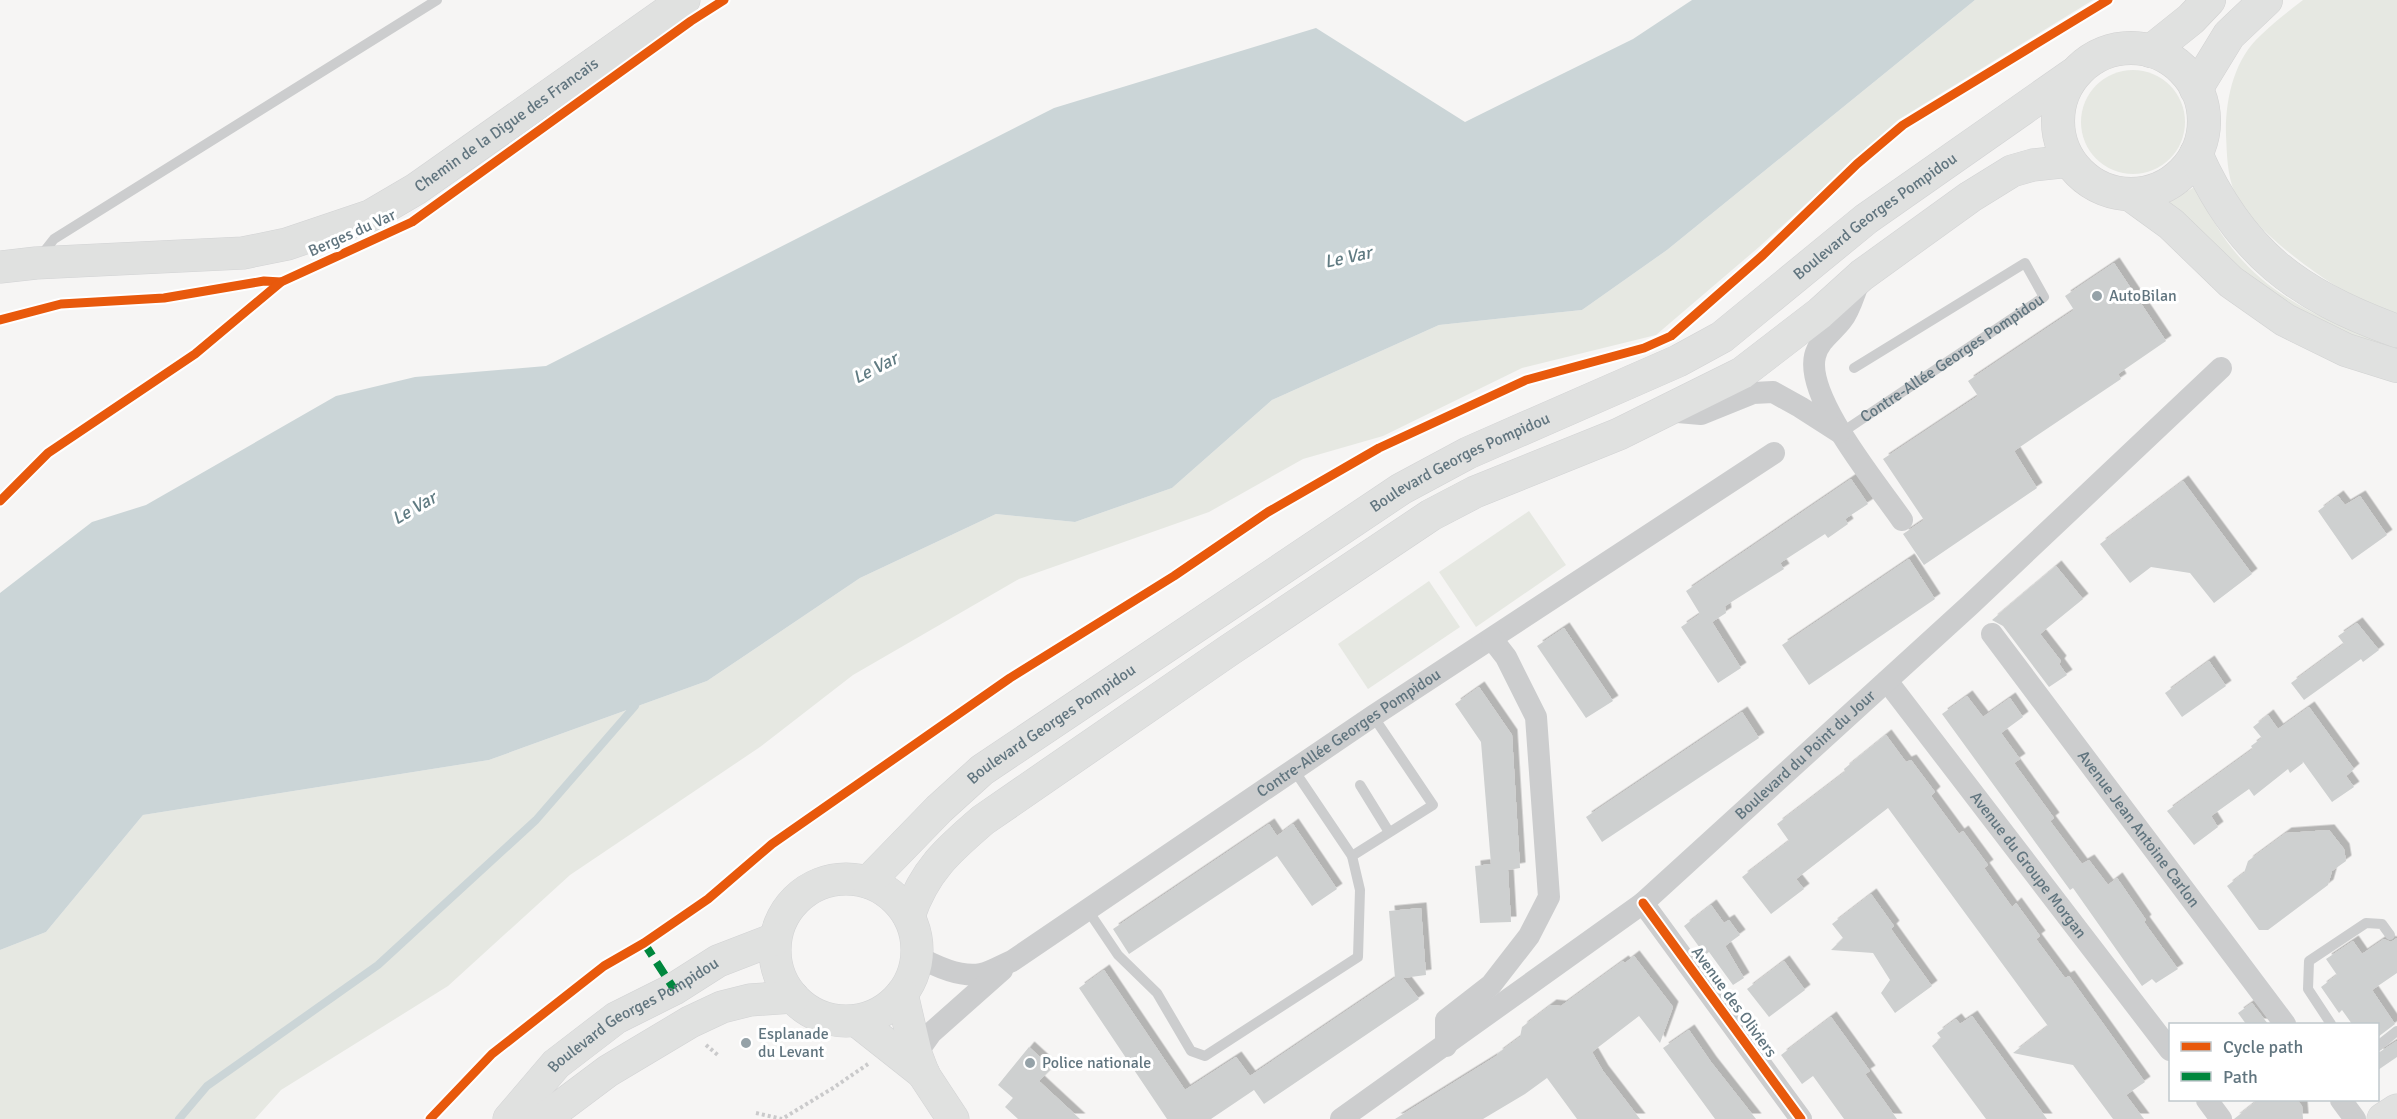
<svg xmlns="http://www.w3.org/2000/svg" width="2397" height="1119" font-family="Signika,sans-serif">
  <style>
    .green { fill: #e6e8e2 }
    .water { fill: #cbd5d7 }
    .lines { fill: none; stroke-linecap: round; stroke-linejoin: round }
    .stream { stroke: #cbd5d7; stroke-width: 8 }
    .building { fill: #ced0d0; filter: url(#shadow) }
    .secondary-casing { stroke: #d2d3d4; stroke-width: 33 }
    .primary-casing { stroke: #d2d2d2; stroke-width: 34 }
    .highway-casing { stroke: #d1d2d2; stroke-width: 34 }
    .path { stroke: #cacacb; stroke-width: 4; stroke-dasharray: 3 3; stroke-linecap: butt }
    .lane { stroke: #cccdce; stroke-width: 10 }
    .street { stroke: #cccdce; stroke-width: 22 }
    .secondary { stroke: #e0e1e0; stroke-width: 32 }
    .primary { stroke: #e0e1e0; stroke-width: 33 }
    .highway { stroke: #e0e1e0; stroke-width: 33 }
    .quiet { stroke: #00873e; stroke-width: 8; stroke-dasharray: 15 8; stroke-linecap: butt }
    .cycleway-casing { stroke: #fff; stroke-width: 13 }
    .cycleway { stroke: #e8590c; stroke-width: 9 }
    .poi-dot { fill: #95a2a8; stroke: #fff; stroke-width: 2 }
    .labels { text-anchor: middle; dominant-baseline: central; stroke-width: 6; stroke-linejoin: round; paint-order: stroke }
    .street-label { font-size: 16px; fill: #61757f; stroke: #fff }
    .poi-label { font-size: 16px; fill: #61757f; stroke: #fff; text-anchor: start }
    .water-label { font-size: 18px; font-style: italic; fill: #607b82; stroke: #fff }
  </style>
  <defs>
    <filter id="shadow"><feDropShadow dx="5.5" dy="-5.5" stdDeviation="0" flood-color="#0004"/></filter>
  </defs>
  <rect width="100%" height="100%" fill="#f6f5f4"/>
  <g class="green">
    <path d="M1975,0h118l-195,120 -139,127 -103,88 -134,33 -139,68 -80,23 -94,53 -190,67 -166,96 -93,72 -190,128 -122,111 -167,104 -26,29h-255v-169l46,-18 97,-117 346,-55 218,-79 153,-103 136,-64 79,8 97,-34 100,-88 167,-75 143,-15 85,-60z"/>
    <path d="M2303,0h94v314c-19,-8 -40,-16 -58,-26 -32,-20 -87,-60 -104,-95 -8,-18 -8,-38 -9,-58 -1,-35 8,-76 35,-100 13,-13 28,-24 42,-35z"/>
    <circle cx="2133" cy="122" r="52"/>
    <path d="M2196,186c42,99 106,126 201,162v8l-117,-47 -115,-104z"/>
    <path d="M1529,511l37,54 -90,62 -37,-55z"/>
    <path d="M1429,581l31,46 -92,62 -30,-45z"/>
  </g>
  <path class="water" d="M1692,0h283l-308,250 -85,60 -143,15 -167,75 -100,88 -97,34 -79,-8 -136,64 -153,103 -218,79 -346,55 -97,117 -46,18v-357l92,-71 54,-17 190,-109 79,-19 131,-11 508,-258 262,-80 149,94 168,-83z"/>
  <g class="lines">
    <path class="stream" d="M179,1119l28,-33 171,-121 158,-145 99,-114 2,-7"/>
  </g>
  <g class="building">
    <path d="M2114,263l52,78 -48,33 3,5 -107,72 23,37 -113,77 -21,-31 21,-14 -41,-61 95,-63 -10,-15 106,-71 -9,-14z"/>
    <path d="M1851,479l17,25 -23,15 3,5 -20,14 -3,-4 -45,29 4,6 -59,37 1,7 -14,9 29,46 -23,15 -37,-56 19,-13 -14,-23z"/>
    <path d="M2183,481l69,93 -38,29 -24,-30 -39,-6 -21,16 -30,-39z"/>
    <path d="M2338,496l7,9 15,-9 27,39 -35,25 -34,-49z"/>
    <path d="M1909,559l26,40 -126,86 -27,-40z"/>
    <path d="M2056,566l27,33 -43,35 21,27 -2,3 8,11 -18,12 -46,-61 -11,-6z"/>
    <path d="M2357,623l22,27 -16,12 -2,-3 -57,41 -13,-17 53,-39 -6,-8z"/>
    <path d="M1564,628l49,73 -27,17 -49,-72z"/>
    <path d="M2209,661l17,25 -44,31 -17,-24z"/>
    <path d="M1479,687l33,48 8,133 -12,2 3,52 -31,1 -5,-57 16,-2 -10,-122 -26,-38z"/>
    <path d="M1967,696l16,21 27,-19 13,19 -22,16 19,26 -6,4 40,55 -4,3 32,43 7,-4 19,25 9,-7 29,42 -2,2 34,47 -22,14 -4,-4 -10,7 -69,-98 -3,2 -128,-176z"/>
    <path d="M2309,707l45,62 -8,7 8,11 -22,15 -31,-43 2,4 -13,10 -2,-4 -34,27 -5,-7 -38,27 7,11 -24,18 -27,-34 86,-62 -2,-3 11,-8 -9,-11 15,-12 10,14z"/>
    <path d="M1742,712l17,26 -157,104 -16,-25z"/>
    <path d="M1886,735l20,27 5,-2 24,32 -4,4 28,38 4,-3 25,34 -4,3 15,21 13,18 4,-4 24,33 -4,3 29,39 4,-2 76,106 -19,13 18,24h-31l-40,-54 -60,-12 35,-27 -160,-218 -92,71 8,10 -33,25 -29,-37 47,-36 -12,-17 68,-52 -1,-3z"/>
    <path d="M1269,824l8,12 16,-12 44,65 -25,17 -35,-50 -148,98 -16,-25z"/>
    <path d="M2329,830l15,19 2,12 -14,10 -4,14 -60,45h-9l-32,-44 17,-13 4,-12 38,-28z"/>
    <path d="M1871,894l23,32 -3,3 41,57 -37,27 -14,-20 9,-13 -17,-27 -42,-3 12,-12 -11,-14z"/>
    <path d="M1711,905l13,18 5,-3 11,15 -15,11 19,32 -11,7 -24,-33 -4,3 -21,-29z"/>
    <path d="M1421,908l5,67 -23,3 16,21 -155,105 -10,-14 -43,29h-44l-88,-131 25,-18 81,120 51,-33 14,19 145,-98 -6,-67z"/>
    <path d="M2397,938v35l-25,17 23,34 -17,13v-13h-26l-10,-14 -3,3 -18,-26 16,-12 -11,-16 27,-18 9,13 22,-15 7,3z"/>
    <path d="M1634,956l39,51 -13,36 -21,-27 -47,36 11,19 37,48h-63l-30,-41 -22,16 -42,25h-88l103,-64 -1,-1 23,-17 2,-10 29,-22 10,1 62,-45 2,2z"/>
    <path d="M1784,961l21,29 -36,27 -22,-28z"/>
    <path d="M2252,1003l16,21h-22l-8,-11z"/>
    <path d="M1972,1016l24,33 51,70h-61l-54,-73 9,-8 -4,-5 19,-14 4,5z"/>
    <path d="M1831,1017l39,54 -5,3 32,45h-53l-31,-43 -11,8 -21,-29z"/>
    <path d="M1689,1030l22,32 45,57h-41l-52,-71z"/>
    <path d="M2397,1041v16l-19,13v-17z"/>
    <path d="M1029,1047l23,21 -13,13 41,38h-62l-13,-12 8,-9 -15,-13z"/>
    <path d="M2258,1100h39l5,6 1,13h-69z"/>
  </g>
  <g class="lines">
    <defs>
      <g id="secondary">
        <path id="s6" d="M0,267l36,-4 207,-10 44,-9 83,-28 46,-27 268,-189"/>
        <circle cx="846" cy="950" r="71"/>
        <path id="s7" d="M868,882l71,-73 43,-39 419,-281 67,-36 210,-92 44,-24 144,-118 207,-145"/>
        <path d="M909,916c15,-45 39,-66 74,-96l245,-169 203,-136 44,-23 144,-58 123,-61 78,-60 42,-38 108,-78 42,-26 21,-6 37,-4"/>
        <path d="M902,994l14,60 8,21 29,44"/>
        <path d="M857,1021l67,53"/>
        <path id="s8" d="M509,1119l47,-55 60,-46 58,-29 44,-28 57,-22"/>
        <path d="M544,1119l64,-48 82,-49 32,-15 28,-7 43,-3"/>
        <path d="M2383,1119l14,-9"/>
      </g>
      <g id="primary">
        <circle cx="2131" cy="121" r="73"/>
        <path d="M2151,51l40,-32 18,-19"/>
        <path d="M2196,89l33,-54 37,-35"/>
      </g>
      <g id="highway">
        <path d="M2196,154c44,99 101,141 201,177"/>
        <path d="M2131,195l40,29 60,58 54,38 61,30 51,16"/>
      </g>
    </defs>
    <use href="#secondary" class="secondary-casing"/>
    <use href="#primary" class="primary-casing"/>
    <use href="#highway" class="highway-casing"/>
    <g class="path">
      <path d="M706,1045l13,11"/>
      <path d="M756,1113l26,6 51,-31 35,-24"/>
    </g>
    <g class="lane">
      <path d="M39,258l15,-19 383,-239"/>
      <path id="s1" d="M1841,433l203,-136 -19,-34 -171,105"/>
      <path d="M1360,785l29,47"/>
      <path d="M1352,856l81,-51 -60,-89"/>
      <path d="M1087,909l31,46 39,38 34,58 14,5 153,-99 2,-67 -8,-34 -58,-86"/>
      <path d="M2331,1024l-23,-35 1,-28 57,-38 16,1 8,11"/>
      <path d="M2378,1046l19,-15"/>
    </g>
    <g class="street">
      <path d="M1859,282c-5,12 -9,28 -17,38 -9,12 -23,20 -27,36 -10,42 63,129 87,164"/>
      <path d="M1666,411l35,3 52,-21 20,-1 27,15 39,25"/>
      <path id="s2" d="M1992,634l293,390"/>
      <path id="s3" d="M1887,681l283,369"/>
      <path d="M1643,903l158,216"/>
      <path id="s4" d="M917,956c18,10 43,22 64,18 10,-2 21,-9 31,-13l361,-245 401,-263"/>
      <path d="M1446,1046v-26l45,-35 38,-49 20,-39 -13,-180 -30,-60 -14,-18"/>
      <path d="M916,1054l15,-21 71,-63"/>
      <path d="M2207,1100l14,19"/>
      <path d="M2341,1100l14,19"/>
      <path id="s5" d="M1341,1119l302,-216 327,-298 251,-237"/>
    </g>
    <use href="#secondary" class="secondary"/>
    <use href="#primary" class="primary"/>
    <use href="#highway" class="highway"/>
    <path class="quiet" d="M644,943l30,46"/>
    <defs>
      <g id="cycleway">
        <path d="M0,320l61,-16 103,-6 100,-17 17,1"/>
        <path d="M0,501l48,-48 147,-99 86,-72 131,-60 279,-201 33,-21"/>
        <path d="M1643,903l158,216"/>
        <path d="M430,1119l62,-65 112,-88 40,-23 64,-44 64,-55 238,-166 164,-102 94,-64 111,-64 147,-68 118,-32 27,-12 92,-81 94,-91 46,-39 205,-125"/>
      </g>
    </defs>
    <use href="#cycleway" class="cycleway-casing"/>
    <use href="#cycleway" class="cycleway"/>
  </g>
  <g class="poi-dot">
    <circle cx="2097" cy="296" r="6"/>
    <circle cx="746" cy="1043" r="6"/>
    <circle cx="1030" cy="1063" r="6"/>
  </g>
  <g class="labels">
    <g class="street-label">
      <text stroke="none"><textPath href="#s6" startOffset="540">Chemin de la Digue des Francais</textPath></text>
      <text stroke="none"><textPath href="#s7" startOffset="1215">Boulevard Georges Pompidou</textPath></text>
      <text transform="translate(352 233) rotate(-24)">Berges du Var</text>
      <text stroke="none"><textPath href="#s1" startOffset="134">Contre-Allée Georges Pompidou</textPath></text>
      <text stroke="none"><textPath href="#s7" startOffset="729">Boulevard Georges Pompidou</textPath></text>
      <text stroke="none"><textPath href="#s7" startOffset="243">Boulevard Georges Pompidou</textPath></text>
      <text stroke="none"><textPath href="#s4" startOffset="508">Contre-Allée Georges Pompidou</textPath></text>
      <text stroke="none"><textPath href="#s5" startOffset="591">Boulevard du Point du Jour</textPath></text>
      <text stroke="none"><textPath href="#s2" startOffset="244">Avenue Jean Antoine Carlon</textPath></text>
      <text stroke="none"><textPath href="#s3" startOffset="232">Avenue du Groupe Morgan</textPath></text>
      <text transform="translate(1734 1002) rotate(54)">Avenue des Oliviers</text>
      <text stroke="none"><textPath href="#s8" startOffset="164">Boulevard Georges Pompidou</textPath></text>
    </g>
    <g class="poi-label">
      <text x="2109" y="296">AutoBilan</text>
      <text x="758" y="1034">Esplanade<tspan x="758" dy="18">du Levant</tspan></text>
      <text x="1042" y="1063">Police nationale</text>
    </g>
    <g class="water-label">
      <text transform="translate(1348 257) rotate(-12)">Le Var</text>
      <text transform="translate(875 368) rotate(-27)">Le Var</text>
      <text transform="translate(414 508) rotate(-30)">Le Var</text>
    </g>
  </g>
  <rect x="2169" y="1023" width="210" height="78" fill="#ffffff" stroke="#c0c8cc" stroke-width="1.5"/>
  <rect x="2181" y="1042" width="30" height="9" fill="#e8590c" stroke="#c0c8cc" stroke-width="1.5"/>
  <text x="2223" y="1053" font-size="18" fill="#61757f">Cycle path</text>
  <rect x="2181" y="1072" width="30" height="9" fill="#00873e" stroke="#c0c8cc" stroke-width="1.5"/>
  <text x="2223" y="1083" font-size="18" fill="#61757f">Path</text>
</svg>
